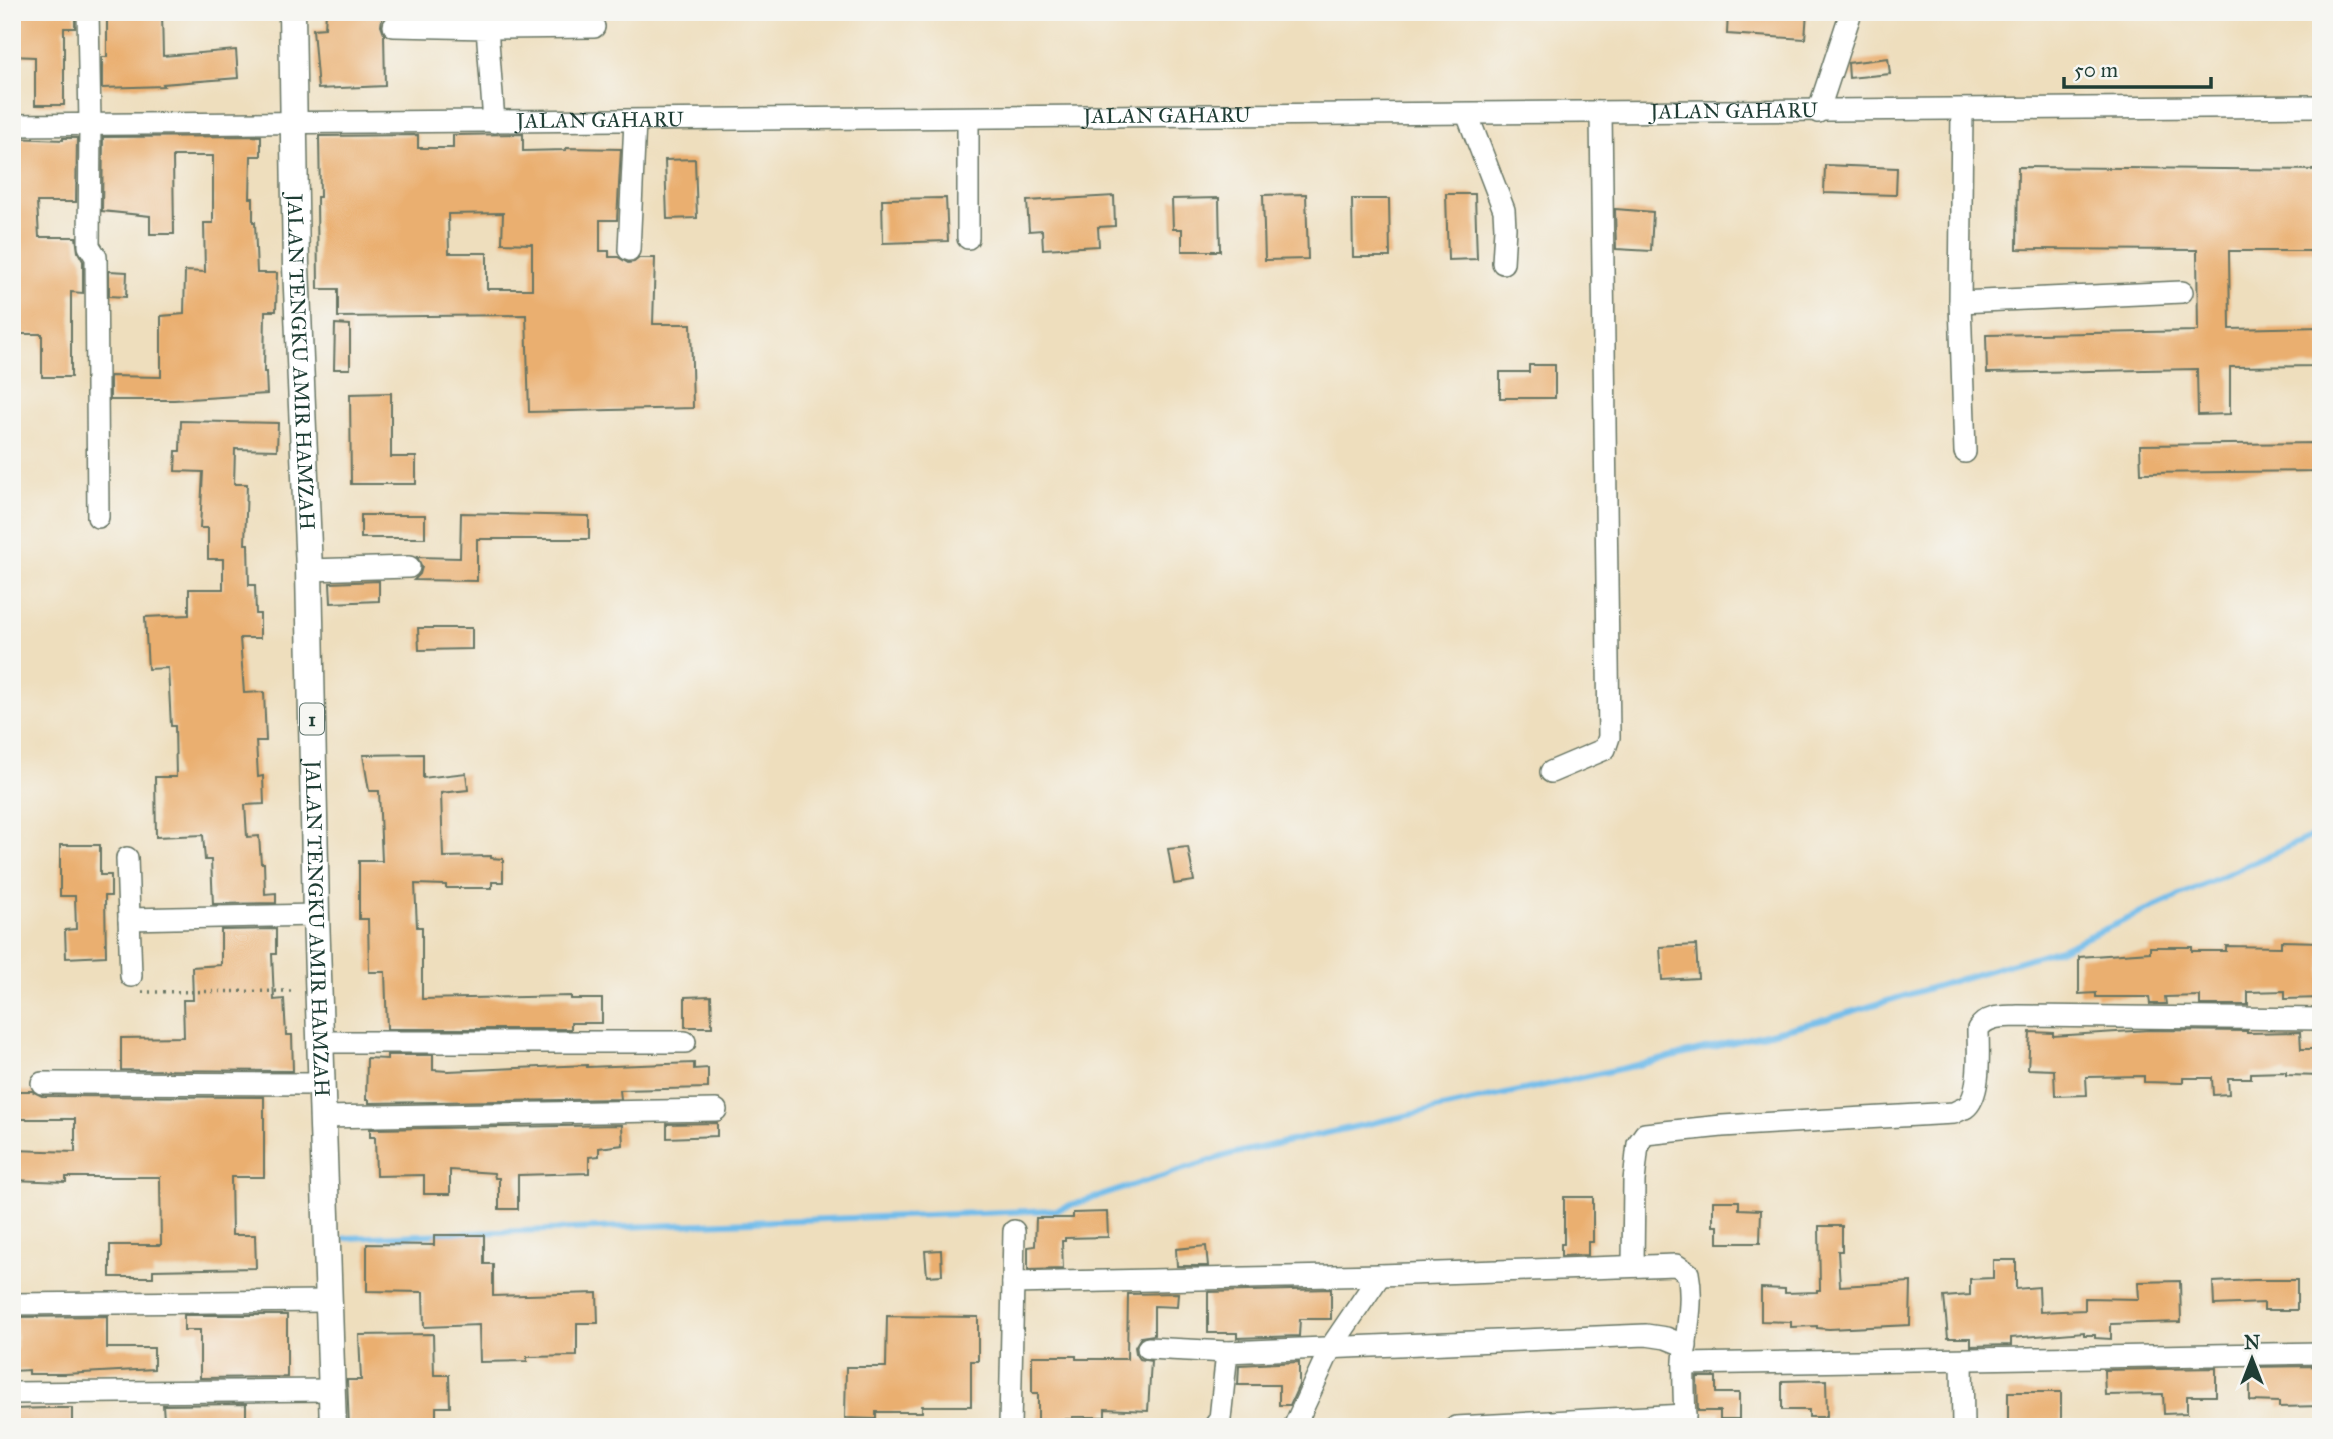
<svg xmlns="http://www.w3.org/2000/svg" width="2333" height="1439" font-family="'IM FELL Great Primer',serif">
  <style>
    .lines { fill: none; stroke-linecap: round; stroke-linejoin: round }
    .stream { stroke: #71bcea; stroke-width: 6 }
    .building { fill: #eaaf6f; fill-rule: evenodd }
    .minor-casing { stroke: #677564; stroke-width: 24 }
    .major-casing { stroke: #677564; stroke-width: 29 }
    .path { stroke: #677564; stroke-width: 3.5; stroke-dasharray: 2 5; stroke-linecap: butt }
    .minor { stroke: #fff; stroke-width: 21 }
    .major { stroke: #fff; stroke-width: 26 }
    .labels { text-anchor: middle; dominant-baseline: central; stroke-width: 7; stroke-linejoin: round; paint-order: stroke }
    .shield { fill: #f6f6f2; stroke: #60746d; stroke-width: 2 }
    .shield-label { font-size: 19px; font-weight: bold; fill: #1f3d34 }
    .street-label { font-size: 21px; fill: #1f3d34; stroke: #f6f6f2 }
  </style>
  <rect width="100%" height="100%" fill="#f6f6f2"/>
  <filter id="ink" filterUnits="userSpaceOnUse"><feTurbulence type="fractalNoise" baseFrequency=".0143" numOctaves="2"/><feDisplacementMap in="SourceGraphic" scale="14" xChannelSelector="R" yChannelSelector="G"/><feConvolveMatrix kernelMatrix="1 2 1 2 8 2 1 2 1" color-interpolation-filters="sRGB"/></filter>
  <filter id="wash" filterUnits="userSpaceOnUse"><feTurbulence type="fractalNoise" baseFrequency=".00686" numOctaves="4" result="noise"/><feDisplacementMap in="SourceGraphic" scale="28" xChannelSelector="R" yChannelSelector="G"/><feGaussianBlur stdDeviation="1.57" result="paint"/><feColorMatrix in="noise" values="0 0 0 0 0 0 0 0 0 0 0 0 0 0 0 0 0 1.4 0 .05"/><feComposite in="paint" operator="in"/></filter>
  <g filter="url(#wash)">
    <rect width="100%" height="100%" fill="#eedebd"/>
    <g class="lines">
      <path class="stream" d="M346,1238l710,-28 175,-56 425,-93 171,-42 236,-71 258,-116"/>
    </g>
    <g id="blocks">
      <g class="building">
        <path d="M12,12h63v16h-11v77h-29v-48l-23,-1z"/>
        <path d="M107,12h55l1,44 73,-6 2,28 -75,6 1,2 -62,2v-31h5z"/>
        <path d="M326,12h57l-2,14 3,8 1,52 -67,3 -5,-60 12,-1z"/>
        <path d="M1728,12h79l-2,27 -78,-5z"/>
        <path d="M1888,58l2,16 -41,4 -1,-15z"/>
        <path d="M523,134v17l43,-1v-2l55,1 -4,71h-17v31h9v6h9l10,6 6,-1 5,-4h16l-2,66h38l2,84 -164,4 -3,-97 -188,2v-28h-20l-1,-92h3l-1,-61 99,-1v13h35v-13zM503,213l-1,30 30,1v45h-45v-36h-38l-1,-39z"/>
        <path d="M261,136v20h-10l-1,42h3v24h2l2,51h20l-1,38h-11l-1,61h2l1,22 -93,6h-64v-24l51,1v-61l23,-2 1,-43 20,1 -1,-49h9v-67h-40l1,78h-24v-18l-48,-5 1,-74z"/>
        <path d="M12,138l51,2v-2h14l-1,64h-39l2,35h37l2,15 5,9v32l-12,-1v85h-29v-43h-30v-23h2l-2,-82 4,-1z"/>
        <path d="M695,159l2,59 -30,1 -2,-59z"/>
        <path d="M1825,165l72,3 -1,27 -72,-2z"/>
        <path d="M2018,167l303,3v81h-92l1,78 91,-2v39l-91,1v47l-32,1 -1,-46 -210,4 -1,-38 212,-4 -1,-81 -180,-1z"/>
        <path d="M1306,194l2,65 -43,1 -2,-65z"/>
        <path d="M1446,194h29l2,65 -29,1z"/>
        <path d="M1114,196l1,30 -17,1 1,19 -56,3 -1,-19 -13,1 -2,-30z"/>
        <path d="M946,198l2,43 -65,2 -1,-44z"/>
        <path d="M1219,198l1,53h-38v-22h-9l-1,-30z"/>
        <path d="M1352,199h37l1,58h-37z"/>
        <path d="M1615,209l38,3 -2,39 -35,-2z"/>
        <path d="M109,271l18,1 -1,25 -17,-1z"/>
        <path d="M335,324l15,1v44h-16z"/>
        <path d="M1529,365h26v33h-55v-26h29z"/>
        <path d="M391,393v64h25v27h-65l-1,-90z"/>
        <path d="M181,421l97,2 -1,27 -42,-1 -1,35h13l-2,60h3l1,41h6l1,29h4v24h-20l4,55 20,-1 2,49h-10l2,36 5,-1 1,28 -19,1 2,32 12,-1 2,27h3l1,31 11,-1v10l-63,1 -2,-44h-6l-2,-25 -47,2 -1,-60h21l-1,-51h-4l-3,-58 -20,1 -3,-52 44,-2v-26h34v-30h-15v-31h-8l3,-56 -28,-1 1,-20h4z"/>
        <path d="M2321,443v28l-180,2 -1,-28z"/>
        <path d="M461,513l128,3v23h-112v42l-63,-1 6,-6 2,-7 -5,-10 43,1z"/>
        <rect x="361" y="515" width="64" height="23"/>
        <path d="M379,581v20l-48,2 -1,-20z"/>
        <path d="M418,628h54v21l-53,1z"/>
        <path d="M423,754v24l43,-5 2,17 -27,3 2,64 48,-1v2l12,1v23h-11v6h-46v-3l-31,-1 2,43h5v72l149,-3v3h31v24h-31v6h-184l-2,-57h-16l-1,-53h-9v-58h23l-3,-70h-10l-6,-36z"/>
        <path d="M60,845h40v30h11v21h-6l1,60 -40,2 -1,-28 11,-1 -1,-33h-15z"/>
        <path d="M1188,847l6,34 -20,3 -6,-35z"/>
        <path d="M276,929v25h-4l2,46 10,-1 2,36h6l1,36 -172,-1v-32l63,-1 -1,-37h10l-1,-33 29,-2v-35z"/>
        <path d="M2281,941l40,1v56l-36,1v-8l-37,1v13h-48v-9l-35,1 1,7h-16l-1,-7h-53v-4l-17,1v-37l71,-5v-5h42v4h34v-5l55,1z"/>
        <path d="M1696,945l2,33 -36,2 -2,-33z"/>
        <path d="M711,996l1,31h-27v-30z"/>
        <path d="M2149,1030l98,1v2l53,-1 1,17h20v27l-35,-1v-3l-35,1v5h-23l1,16 -16,1 -1,-17h-29v5l-39,-1v-6l-58,1 1,18 -32,1 -1,-26 -26,-1 2,-37 23,1v3z"/>
        <path d="M387,1055h46v15l15,1 139,-6v2l107,-4v6l14,-1v20l-88,2 1,9 -252,4v-3h-3l1,-42 20,1z"/>
        <path d="M18,1091h14l10,5 222,1v80h-33l1,58h23l1,33 -103,2v7h-43v-32h51l-1,-68h-94v5l-54,-2 1,-30 62,2v-33h-57z"/>
        <path d="M717,1123v13l-50,2v-14z"/>
        <path d="M622,1125l1,20 -24,3v8l-10,1v16l-71,2v34h-19v-31h-4l-1,-5 -44,-3v24h-26v-19l-48,1 -1,-39h-5v-8z"/>
        <path d="M1564,1197h29v45h-5v13l-27,1v-12h3z"/>
        <path d="M1713,1201h26v8l22,1 -1,33h-42v-17h-5z"/>
        <path d="M1107,1212l1,25 -43,1v3h-3l1,28 -35,1v-23l7,-1 1,-28h37v-5z"/>
        <path d="M1819,1226h23v25h-4l2,35 71,-4 -1,43 -81,4 -12,-1v-2l-26,1v-5l-30,-1v-33l24,1v4l32,-1v-2h3z"/>
        <path d="M434,1235h50v29h9v32l104,-3 1,30h-21v33l-50,1v4l-47,1 -1,-37 -55,2 -1,-35 -56,-1v-47l67,1z"/>
        <path d="M1206,1246l2,20h-31l-1,-17z"/>
        <path d="M941,1250l1,25 -15,1 -2,-25z"/>
        <path d="M1993,1260h23v29l23,-2 1,25 45,-2v-12l54,1 -1,-17 42,-1 1,41 -70,2v15l-16,-1v-3h-11v-3l-73,6v7l-40,1v-8h-23l-4,-41 26,-2v-16l23,-1z"/>
        <path d="M2254,1280h43v30h-33v-7l-50,2 -1,-23z"/>
        <path d="M1331,1289v30h-31l-1,17 -62,2v-5h-29v-41z"/>
        <path d="M1178,1293l-1,14 -23,-1v29l-13,2 -6,10 1,6 4,6 11,2 -3,50 -43,-2v8h-33v2l-34,1v-27h-6v-37h44v3h51l1,-65z"/>
        <path d="M184,1315h103v62l-87,1v-48h-16z"/>
        <path d="M107,1316v32h47v21l-89,5h-36v-4l-17,1v-22h5l-1,-32z"/>
        <path d="M887,1316l91,1v44h-7v45h-49v6h-46v7l-31,-1 1,-51h40z"/>
        <path d="M433,1334l1,41h15l1,32h-14v20h-87l-2,-47h14l-2,-45z"/>
        <path d="M1299,1362v23l-9,20h-11v-20h-41l1,-20z"/>
        <path d="M2321,1366v40l-42,1v-5l-29,-1v-34z"/>
        <path d="M2216,1368v28h-29v17l-23,1 -1,-20 -58,1 -1,-25z"/>
        <path d="M1697,1377h19v16h23v26h-19v-8h-22z"/>
        <path d="M1826,1380l1,37h-18v-7h-27v-29z"/>
        <rect x="2008" y="1392" width="53" height="35"/>
        <path d="M246,1404v20l-60,-1v-5l-22,1 -1,-14z"/>
        <path d="M50,1408h22v19h-60v-18z"/>
      </g>
    </g>
  </g>
  <g filter="url(#ink)">
    <use href="#blocks" fill-opacity="0" stroke="#677564" stroke-width="2"/>
    <g class="lines">
      <defs>
        <g id="minor">
          <path d="M88,12l2,112 -1,122 7,11 2,260"/>
          <path d="M488,12l-1,16 107,-1"/>
          <path d="M394,26l93,2 7,94"/>
          <path d="M1962,111l-2,191 5,150"/>
          <path d="M1818,112l33,-100"/>
          <path d="M1467,114l37,96 1,18 -2,35"/>
          <path d="M968,118v120"/>
          <path id="s1" d="M12,125l2309,-19"/>
          <path d="M629,250l6,-129"/>
          <path d="M1960,302l222,-10"/>
          <path d="M309,570l100,-3"/>
          <path d="M1551,772l54,-23 4,-12 -8,-624"/>
          <path d="M127,858l4,118"/>
          <path d="M129,919l187,-4"/>
          <path d="M320,1042h365"/>
          <path d="M42,1083l279,1"/>
          <path d="M322,1117l394,-7"/>
          <path d="M1633,1266l1,-85 4,-37 7,-10 77,-8 232,-13c1,-1 10,-5 11,-5 17,-12 13,-60 13,-79 9,-14 25,-12 40,-13l303,3"/>
          <path d="M1013,1283l367,-8 296,-10 12,8c6,29 -2,59 -4,88 -1,22 1,44 1,66"/>
          <path d="M12,1304l316,-3"/>
          <path d="M1148,1348l79,4"/>
          <path d="M1962,1360l1,67"/>
          <path d="M1684,1364l637,-11"/>
          <path d="M12,1393l319,-3"/>
          <path d="M1010,1427l4,-196"/>
          <path d="M1214,1427l6,-8 7,-67 419,-17 20,3 20,8"/>
          <path d="M1294,1427l37,-80 49,-72"/>
          <path d="M1456,1427l229,-12"/>
        </g>
        <g id="major">
          <path id="s2" d="M292,12l4,254 13,304 7,345 17,512"/>
        </g>
      </defs>
      <use href="#minor" class="minor-casing"/>
      <use href="#major" class="major-casing"/>
      <path class="path" d="M142,992l153,-1"/>
      <use href="#minor" class="minor"/>
      <use href="#major" class="major"/>
    </g>
  </g>
  <g class="labels">
    <rect class="shield" x="300" y="703.5" width="24" height="31" rx="5"/>
    <g class="shield-label">
      <text x="312" y="719">1</text>
    </g>
    <g class="street-label">
      <text stroke="none"><textPath href="#s1" startOffset="1722">JALAN GAHARU</textPath></text>
      <text stroke="none"><textPath href="#s1" startOffset="1155">JALAN GAHARU</textPath></text>
      <text stroke="none"><textPath href="#s1" startOffset="588">JALAN GAHARU</textPath></text>
      <text stroke="none"><textPath href="#s2" startOffset="350">JALAN TENGKU AMIR HAMZAH</textPath></text>
      <text stroke="none"><textPath href="#s2" startOffset="917">JALAN TENGKU AMIR HAMZAH</textPath></text>
    </g>
  </g>
  <rect width="2333" height="1439" fill="none" stroke="#f6f6f2" stroke-width="42"/>
  <g transform="translate(2252 1359)" stroke="#f6f6f2" stroke-width="5" paint-order="stroke">
  <path d="M0-5L12 26L0 18L-12 26Z" fill="#1f3d34"/>
  <text y="-10" font-size="19" font-weight="bold" text-anchor="middle" fill="#1f3d34">N</text>
  </g>
  <path d="M2064 77v10h147v-10" fill="none" stroke="#1f3d34" stroke-width="3.5"/>
  <text x="2074" y="77" font-size="21" fill="#1f3d34" stroke="#f6f6f2" stroke-width="5" paint-order="stroke">50 m</text>
</svg>
